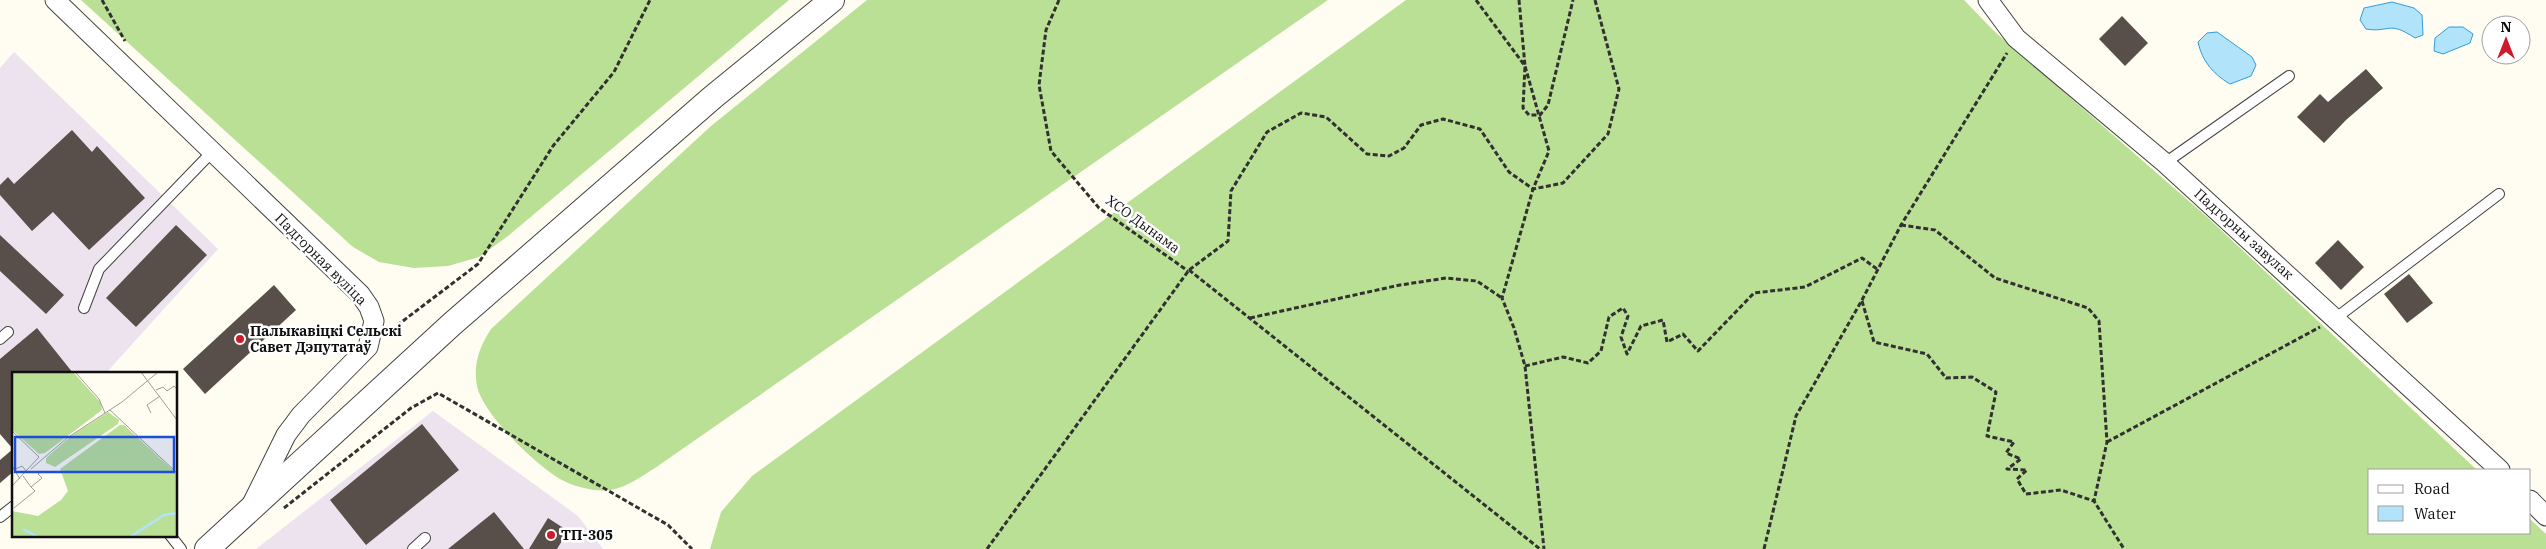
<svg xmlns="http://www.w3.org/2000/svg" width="2546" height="549" font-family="'IBM Plex Serif',serif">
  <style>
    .industrial { fill: #ece3ee }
    .forest { fill: #bae095 }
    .water { fill: #b1e3fb; stroke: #329dd8 }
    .building { fill: #594f4a }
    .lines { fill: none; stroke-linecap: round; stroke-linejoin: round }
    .service-casing { stroke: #424242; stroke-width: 12 }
    .minor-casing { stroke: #424242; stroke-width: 21 }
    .tertiary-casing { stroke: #424242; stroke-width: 26 }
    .path { stroke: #313131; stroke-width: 3; stroke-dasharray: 5 2.5; stroke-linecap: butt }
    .service { stroke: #fff; stroke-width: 10 }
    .minor { stroke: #fff; stroke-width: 19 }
    .tertiary { stroke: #fff; stroke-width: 24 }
    .poi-dot { fill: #cc1b2b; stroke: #fff; stroke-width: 2 }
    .labels { text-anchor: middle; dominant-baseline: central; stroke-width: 5; stroke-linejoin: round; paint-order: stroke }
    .street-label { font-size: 14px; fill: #0f0f0f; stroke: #fff }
    .poi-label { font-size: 14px; font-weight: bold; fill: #0f0f0f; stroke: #fff; text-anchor: start }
    .inset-river { fill: none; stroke: #b1e3fb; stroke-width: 2.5 }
    .inset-road { fill: none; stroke: #9f9d97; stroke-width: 1 }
    .view { fill: #1d4ed8; fill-opacity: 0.15; stroke: #1d4ed8; stroke-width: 2.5 }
    .inset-edge { fill: none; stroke: #0f0f0f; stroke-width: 2.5 }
  </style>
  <rect width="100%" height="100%" fill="#fffcf1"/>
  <g class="industrial">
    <path d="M14,52l204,197 -112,124h-92v71l-3,3 -11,-13v-366z"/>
    <path d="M433,411l145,105 25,33h-347z"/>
  </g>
  <g class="forest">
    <path d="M81,0h708l-281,236 -29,21 -31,9 -34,2 -35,-6 -26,-15z"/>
    <path d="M867,0h461l-673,468c-13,8 -28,19 -44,22 -14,2 -32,-2 -45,-8 -26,-12 -83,-67 -89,-96 -4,-22 2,-38 14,-57l220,-203z"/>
    <path d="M1406,0h558l30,31 212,185 271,254h-107v63h160v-14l16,15v15h-1836l11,-37 31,-36z"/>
  </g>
  <g class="water">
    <path d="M2392,2l22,6 8,7 1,20 -8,3c-27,-18 -25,-5 -49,-9l-6,-9 4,-12z"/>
    <path d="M2449,27h14l10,7 -3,9 -27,11 -9,-3 1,-13z"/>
    <path d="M2217,32l35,25 4,8 -5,11 -21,8c-17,-10 -28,-23 -32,-42l9,-9z"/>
  </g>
  <g class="building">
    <path d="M2122,16l26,27 -23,23 -26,-27z"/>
    <path d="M2366,69l17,19 -37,32 -22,23 -27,-26 23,-23 8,8z"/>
    <path d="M72,130l20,22 5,-6 48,52 -56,52 -36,-38 -21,19 -32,-36v-10l8,-8 6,7z"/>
    <path d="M176,225l31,30 -71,72 -30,-29z"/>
    <path d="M0,235l64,60 -18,19 -46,-43z"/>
    <path d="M2338,240l26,27 -23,23 -26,-27z"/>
    <path d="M2409,274l24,29 -26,20 -23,-29z"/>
    <path d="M274,285l22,25 -91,84 -22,-25z"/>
    <path d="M37,328l36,45h-59v98l-14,12v-23l13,-11 -13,-15v-75z"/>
    <path d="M422,424l37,46 -93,75 -36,-45z"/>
    <path d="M494,512l30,37h-76z"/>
    <path d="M548,518l20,13 -11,18h-28z"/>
  </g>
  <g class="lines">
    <defs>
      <g id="service">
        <path d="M2165,163l124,-87"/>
        <path d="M84,308l15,-39 113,-117"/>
        <path d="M2336,318l163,-124"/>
        <path d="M0,339l8,-7"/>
        <path d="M0,517l14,-11"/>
        <path d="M170,535l11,14"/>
        <path d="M413,549l12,-11"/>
      </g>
      <g id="minor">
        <path d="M55,0l305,294 9,13 5,14 -6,26 -67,68 -15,20 -34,69"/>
        <path d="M1988,0l28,38 149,125 335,307"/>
        <path d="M2530,500l16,16"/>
      </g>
      <path id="tertiary" d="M207,549l245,-225 261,-227 119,-97"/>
    </defs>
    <use href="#service" class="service-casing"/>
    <use href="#minor" class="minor-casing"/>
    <use href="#tertiary" class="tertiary-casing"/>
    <g class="path">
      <path d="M102,0l23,41"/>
      <path d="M1059,0l-13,30 -7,55 12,66 48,57 89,63"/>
      <path d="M1476,0l49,66 24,85 -16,38 -31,109 12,30 11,38 19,183"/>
      <path d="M1519,0l6,66 -2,42 6,7h11l8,-10 25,-105"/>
      <path d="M1901,225l34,5 60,48 93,30 11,13 8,121 -13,59"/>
      <path d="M1189,270l351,279"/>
      <path d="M1862,301l12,41 53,12 19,24 26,-1 24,15 -9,44 27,6 -8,11 15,6 -14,10 20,1 -10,9 9,15 35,-4 33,11 30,48"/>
      <path d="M1250,318l150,-33 46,-7 31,3 25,17"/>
      <path d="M391,330l87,-66 75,-118 61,-74 36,-72"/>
      <path d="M1525,366l38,-9 25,6 13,-12 8,-34 14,-9 5,8 -7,21 6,17 14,-28 22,-6 4,22 16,-8 15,17 56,-58 51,-6 57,-29 15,11"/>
      <path d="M2107,442l213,-115"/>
      <path d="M284,508l127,-100 27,-15 230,132 24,24"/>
      <path d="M987,549l202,-279 39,-29 3,-50 36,-59 34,-19 25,4 41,37 22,2 15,-8 17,-23 22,-6 37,10 29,43 24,17 30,-6 45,-49 11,-45 -24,-89"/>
      <path d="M1764,549l32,-133 66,-116 39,-75 106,-172"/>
    </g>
    <use href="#service" class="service"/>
    <use href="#minor" class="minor"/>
    <use href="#tertiary" class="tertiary"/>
  </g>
  <g class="poi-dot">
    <circle cx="240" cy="339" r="5"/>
    <circle cx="551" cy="535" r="5"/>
  </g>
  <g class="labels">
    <g class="street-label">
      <text transform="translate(1143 224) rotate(36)">XCO Дынама</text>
      <text transform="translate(2244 234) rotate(42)">Падгорны завулак</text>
      <text transform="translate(321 259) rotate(45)">Падгорная вуліца</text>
    </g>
    <g class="poi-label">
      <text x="250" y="331">Палыкавіцкі Сельскі<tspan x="250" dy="16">Савет Дэпутатаў</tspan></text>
      <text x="561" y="535">ТП-305</text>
    </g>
  </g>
  <g transform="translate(12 372)">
    <rect width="165" height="165" fill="#fffcf1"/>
    <path d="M0,0h61l28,31 1,7 -57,43 -6,1 -27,-24zM96,40l11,8 -1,4 -63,43 -9,-4v-5l25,-22zM108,53h4l53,49v63l-165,-1v-25l26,5 23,-16 7,-9 -8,-22z" fill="#bae095"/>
    <path class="inset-river" d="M11,157l15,8M118,165l34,-22 13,-2"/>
    <path class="inset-road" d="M129,0l36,48M64,1l23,26 6,14M144,18l7,-3 4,4 7,-5 3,3M98,38l67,63M139,41l-4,-8 13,-9M0,59l27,26 -27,29M0,94l8,13M19,97l36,-31 55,-36 36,-30M2,98l8,-4 5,6M11,104l8,11 11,-9 -4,-4 4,-3M2,136l21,-17 -4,-4"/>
    <path class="view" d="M3,65h159v35h-159z"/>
    <rect width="165" height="165" class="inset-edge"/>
  </g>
  <rect x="2368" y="469" width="162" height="65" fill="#ffffff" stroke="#9f9f9f"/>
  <rect x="2378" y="485" width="25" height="8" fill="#ffffff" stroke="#9f9f9f"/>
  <text x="2414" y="494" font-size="15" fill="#0f0f0f">Road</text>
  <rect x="2378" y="506" width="25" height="15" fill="#b1e3fb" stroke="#9f9f9f"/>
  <text x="2414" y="519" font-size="15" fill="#0f0f0f">Water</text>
  <g transform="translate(2506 40)"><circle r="24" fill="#ffffff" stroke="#9f9f9f"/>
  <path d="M0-4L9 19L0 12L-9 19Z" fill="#cc1b2b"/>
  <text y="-8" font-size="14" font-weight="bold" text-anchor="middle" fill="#0f0f0f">N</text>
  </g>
</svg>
